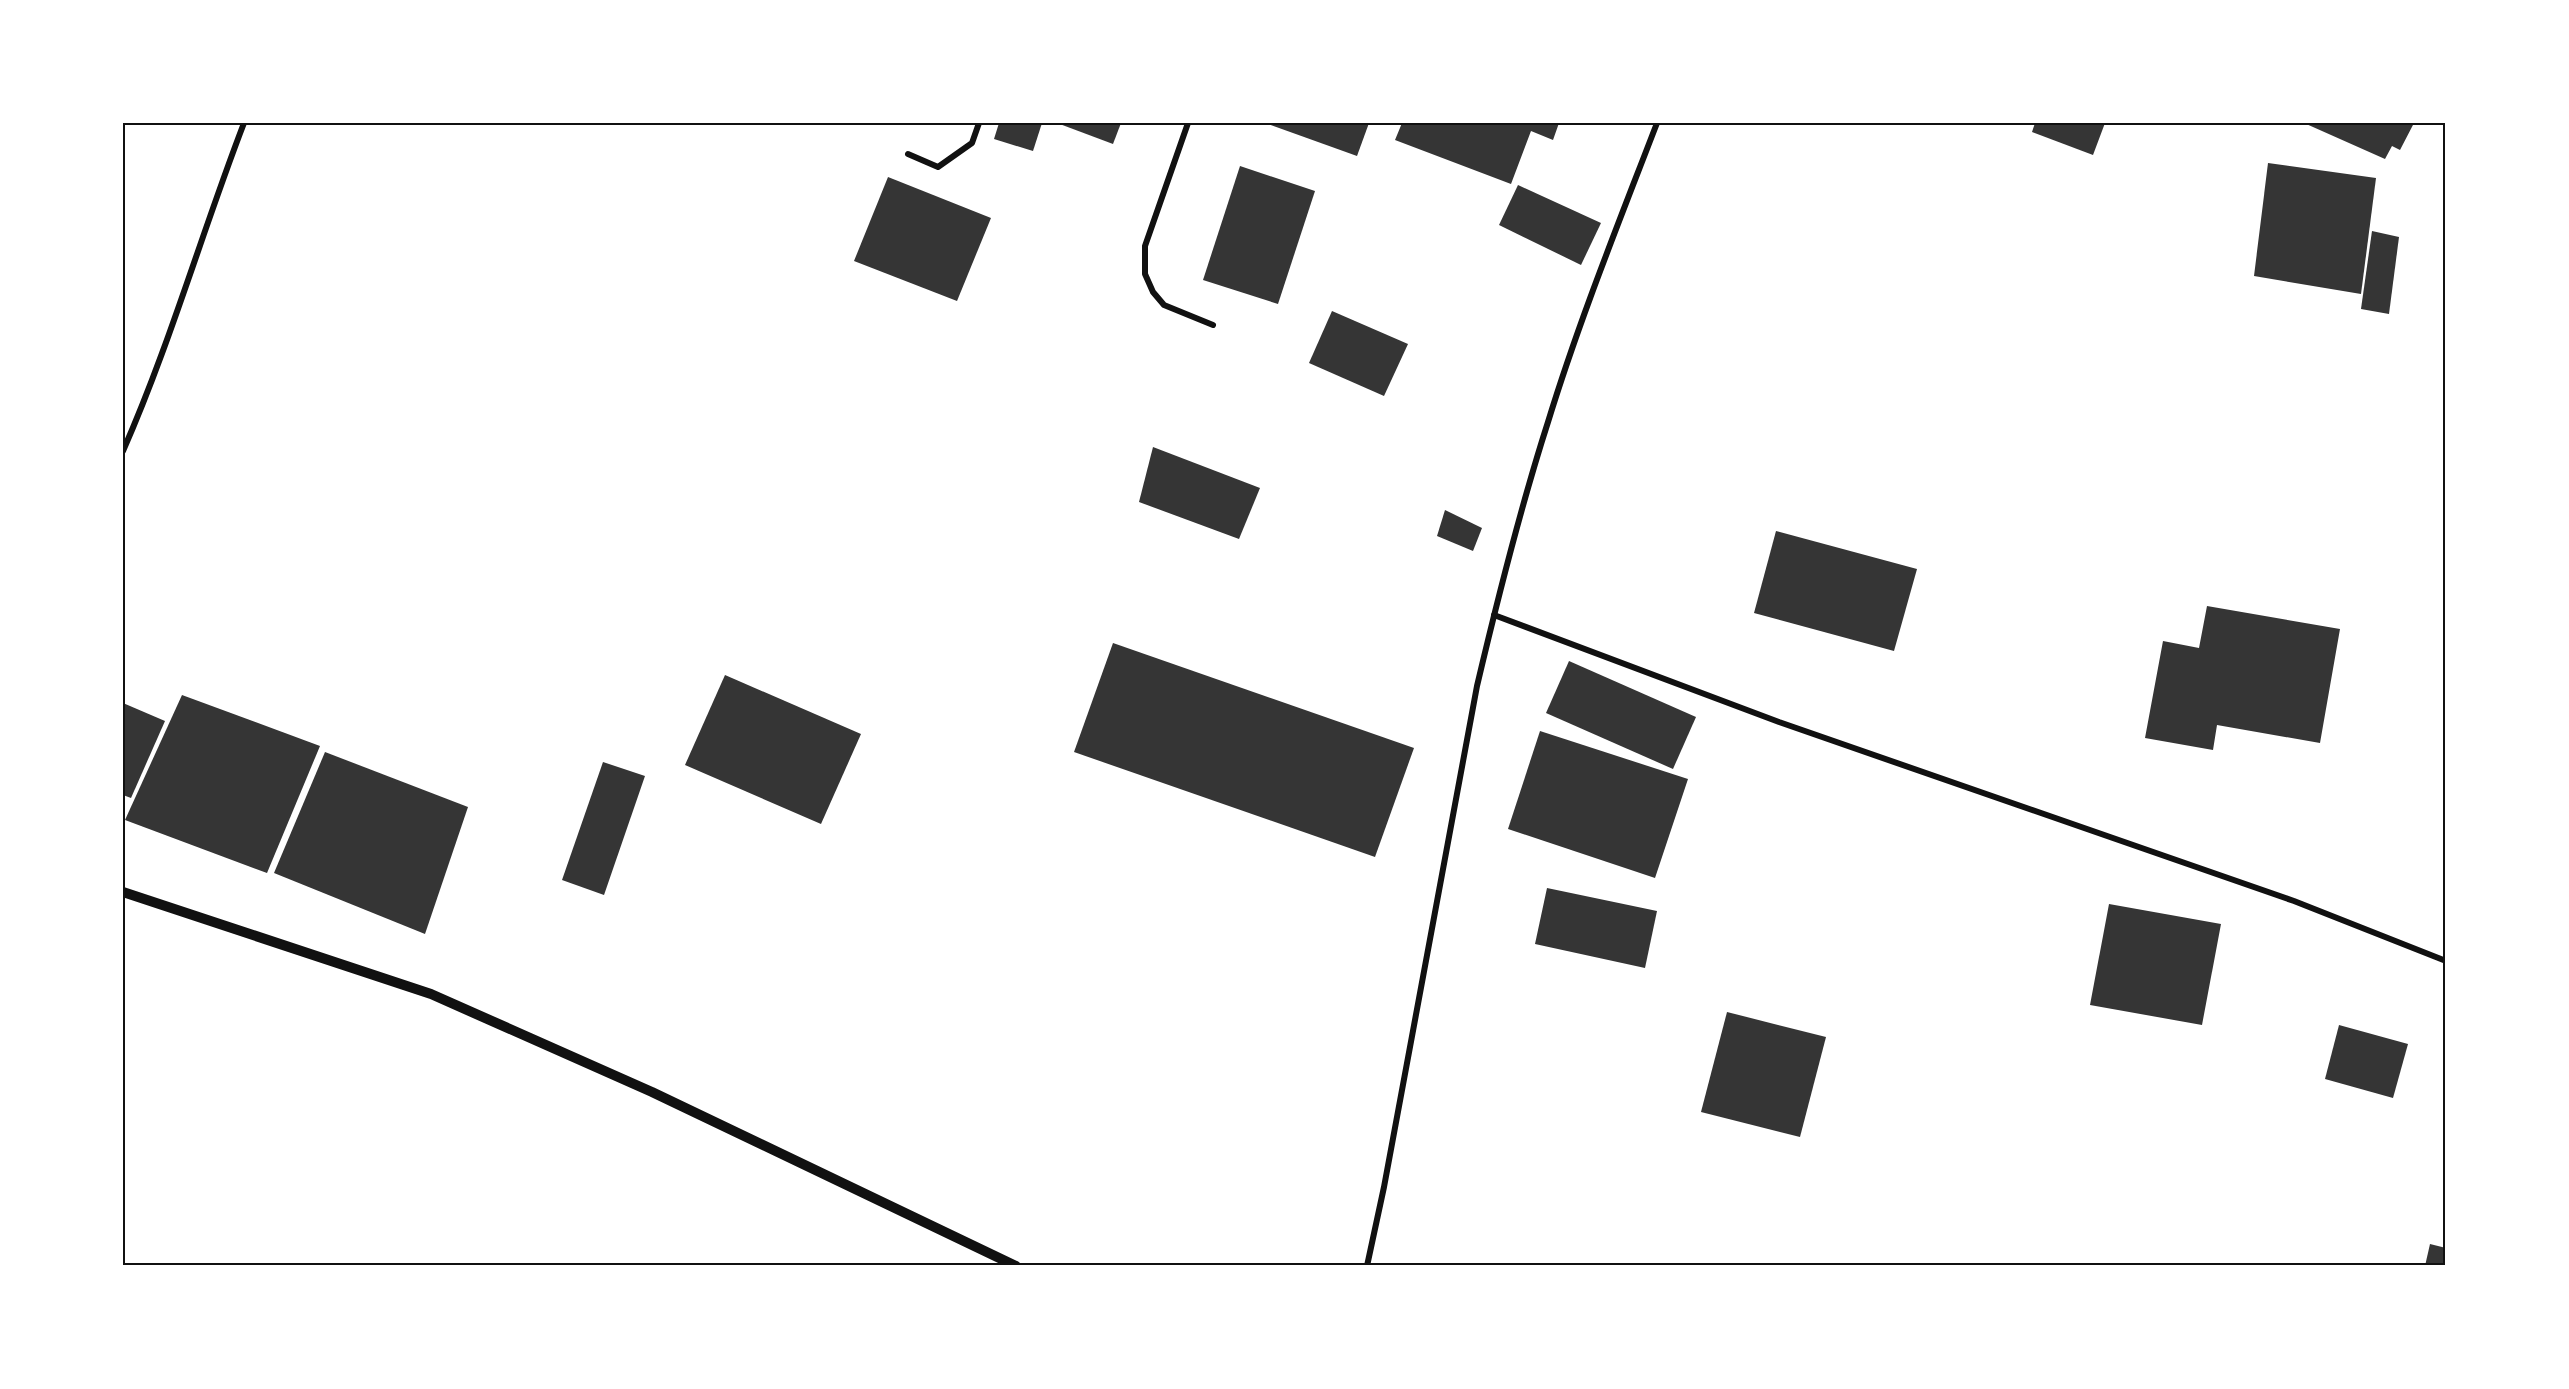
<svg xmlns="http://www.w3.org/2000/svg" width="2569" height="1389" font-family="'Asap Condensed',sans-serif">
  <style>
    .building { fill: #353535 }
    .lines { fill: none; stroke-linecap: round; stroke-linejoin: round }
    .minor { stroke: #111; stroke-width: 6 }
    .tertiary { stroke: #111; stroke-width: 10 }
    .neatline { fill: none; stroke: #111; stroke-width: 2 }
  </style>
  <rect width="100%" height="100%" fill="#fff"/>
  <g class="building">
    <path d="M999,123h43l-9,28 -39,-12z"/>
    <path d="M1057,123h64l-8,21z"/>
    <path d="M1265,123h104l-12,33z"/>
    <path d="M1402,123h157l-6,17 -22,-9 -20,53 -116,-44z"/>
    <path d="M2035,123h70l-12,32 -61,-23z"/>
    <path d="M2304,123h110l-14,27 -8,-4 -7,13z"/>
    <path d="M2268,163l108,15 -15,116 -107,-18z"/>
    <path d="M1240,166l75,25 -37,113 -75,-24z"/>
    <path d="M888,177l103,41 -34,83 -103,-40z"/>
    <path d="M1518,185l83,38 -20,42 -82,-40z"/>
    <path d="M2372,231l27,6 -10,77 -28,-5z"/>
    <path d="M1332,311l76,33 -24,52 -75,-33z"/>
    <path d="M1153,447l107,41 -21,51 -100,-37z"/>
    <path d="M1445,510l37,18 -9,23 -36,-15z"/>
    <path d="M1776,531l141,38 -23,82 -140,-38z"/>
    <path d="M2207,606l133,23 -20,114 -103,-18 -4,25 -68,-12 18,-97 36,7z"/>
    <path d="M1113,643l301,105 -39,109 -301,-105z"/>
    <path d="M1569,661l127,56 -23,52 -127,-56z"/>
    <path d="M725,675l136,59 -40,90 -136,-59z"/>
    <path d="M182,695l138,51 -53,127 -142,-53z"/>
    <path d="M123,703l42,18 -34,77 -8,-3z"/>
    <path d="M1540,731l148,48 -33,99 -147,-49z"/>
    <path d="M325,752l143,55 -43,127 -151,-61z"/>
    <path d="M603,762l42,14 -41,119 -42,-15z"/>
    <path d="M1547,888l110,23 -12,57 -110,-24z"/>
    <path d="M2109,904l112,20 -19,101 -112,-20z"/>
    <path d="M1727,1012l99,25 -26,100 -99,-25z"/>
    <path d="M2339,1025l69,19 -15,54 -68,-19z"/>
    <path d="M2430,1244l16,4v18h-21z"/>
  </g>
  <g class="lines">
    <g class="minor">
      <path d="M1188,123l-43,123v28l8,18 11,13 49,20"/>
      <path d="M908,154l30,13 34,-24 7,-20"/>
      <path d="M123,451c47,-107 79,-219 121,-328"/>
      <path d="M1494,615l285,107 515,179 152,60"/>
      <path d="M1367,1266l17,-79 93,-501c21,-89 43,-177 71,-264 31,-101 71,-200 109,-299"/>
    </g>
    <path class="tertiary" d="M123,892l308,102 221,98 364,174"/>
  </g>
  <rect width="2569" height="1389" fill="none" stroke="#ffffff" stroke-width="249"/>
  <rect x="124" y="124" width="2320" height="1140" class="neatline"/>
</svg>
